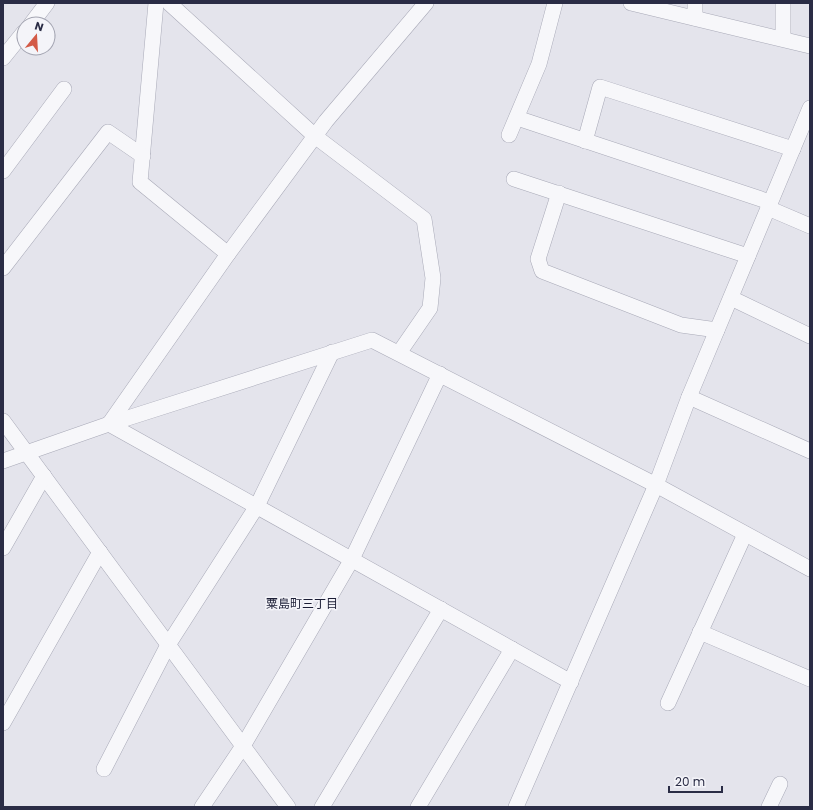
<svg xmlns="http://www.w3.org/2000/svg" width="813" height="810" font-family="Poppins,'Noto Sans JP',sans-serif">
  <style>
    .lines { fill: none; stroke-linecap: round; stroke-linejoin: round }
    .minor-casing { stroke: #a8a9b7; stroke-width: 16 }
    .minor { stroke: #f7f7fa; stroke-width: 15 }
    .labels { text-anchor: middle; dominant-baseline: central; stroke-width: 3; stroke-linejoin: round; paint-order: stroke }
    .neighbourhood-label { font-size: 12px; fill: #1c1e36; stroke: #f4f4f9 }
  </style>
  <rect width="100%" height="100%" fill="#e4e4ec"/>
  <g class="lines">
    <defs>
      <g id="minor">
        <path d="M156,3l-16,179 88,72"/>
        <path d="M169,3l147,134 108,82 9,59 -3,30 -31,45"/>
        <path d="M631,3l179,43"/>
        <path d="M695,18v-15"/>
        <path d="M31,24l16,-21"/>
        <path d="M783,39v-36"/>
        <path d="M3,58l21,-26"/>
        <path d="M517,118l253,84"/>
        <path d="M509,135l30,-71 16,-61"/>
        <path d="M585,141l15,-54 193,62"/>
        <path d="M3,171l61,-82"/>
        <path d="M514,179l234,77"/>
        <path d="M559,193l-21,66 4,12 139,54 36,5"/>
        <path d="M768,208l42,18"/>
        <path d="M3,268l105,-136 35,24"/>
        <path d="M731,298l79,38"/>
        <path d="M689,397l121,54"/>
        <path d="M3,421l285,386"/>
        <path d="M109,424l462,258"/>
        <path d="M109,424l119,-170 98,-133 100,-118"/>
        <path d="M3,461l106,-37 263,-84 284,145 154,84"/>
        <path d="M3,548l41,-72"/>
        <path d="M700,632l110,47"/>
        <path d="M668,703l77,-169"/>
        <path d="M3,723l97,-171"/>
        <path d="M104,769l64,-124 89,-139 75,-154"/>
        <path d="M202,807l41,-61 109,-187 88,-185"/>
        <path d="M322,807l119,-198"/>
        <path d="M418,807l94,-158"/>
        <path d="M516,807l140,-322 33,-88 121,-289"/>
        <path d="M769,807l11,-23"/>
      </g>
    </defs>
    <use href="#minor" class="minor-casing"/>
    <use href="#minor" class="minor"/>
  </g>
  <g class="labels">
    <g class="neighbourhood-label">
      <text x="302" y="603">粟島町三丁目</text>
    </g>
  </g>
  <rect width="813" height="810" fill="none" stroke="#2a2c45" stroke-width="8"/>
  <g transform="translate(36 36) rotate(18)"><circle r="19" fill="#f4f4f9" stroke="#a3a4b1"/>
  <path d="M0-3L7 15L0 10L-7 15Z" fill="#d35a47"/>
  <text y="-6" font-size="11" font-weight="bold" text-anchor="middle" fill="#2a2c45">N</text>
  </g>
  <path d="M669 786v6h53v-6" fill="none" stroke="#2a2c45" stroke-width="2"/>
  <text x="675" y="786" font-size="12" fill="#2a2c45" stroke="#f4f4f9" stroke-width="3" paint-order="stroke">20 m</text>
</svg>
